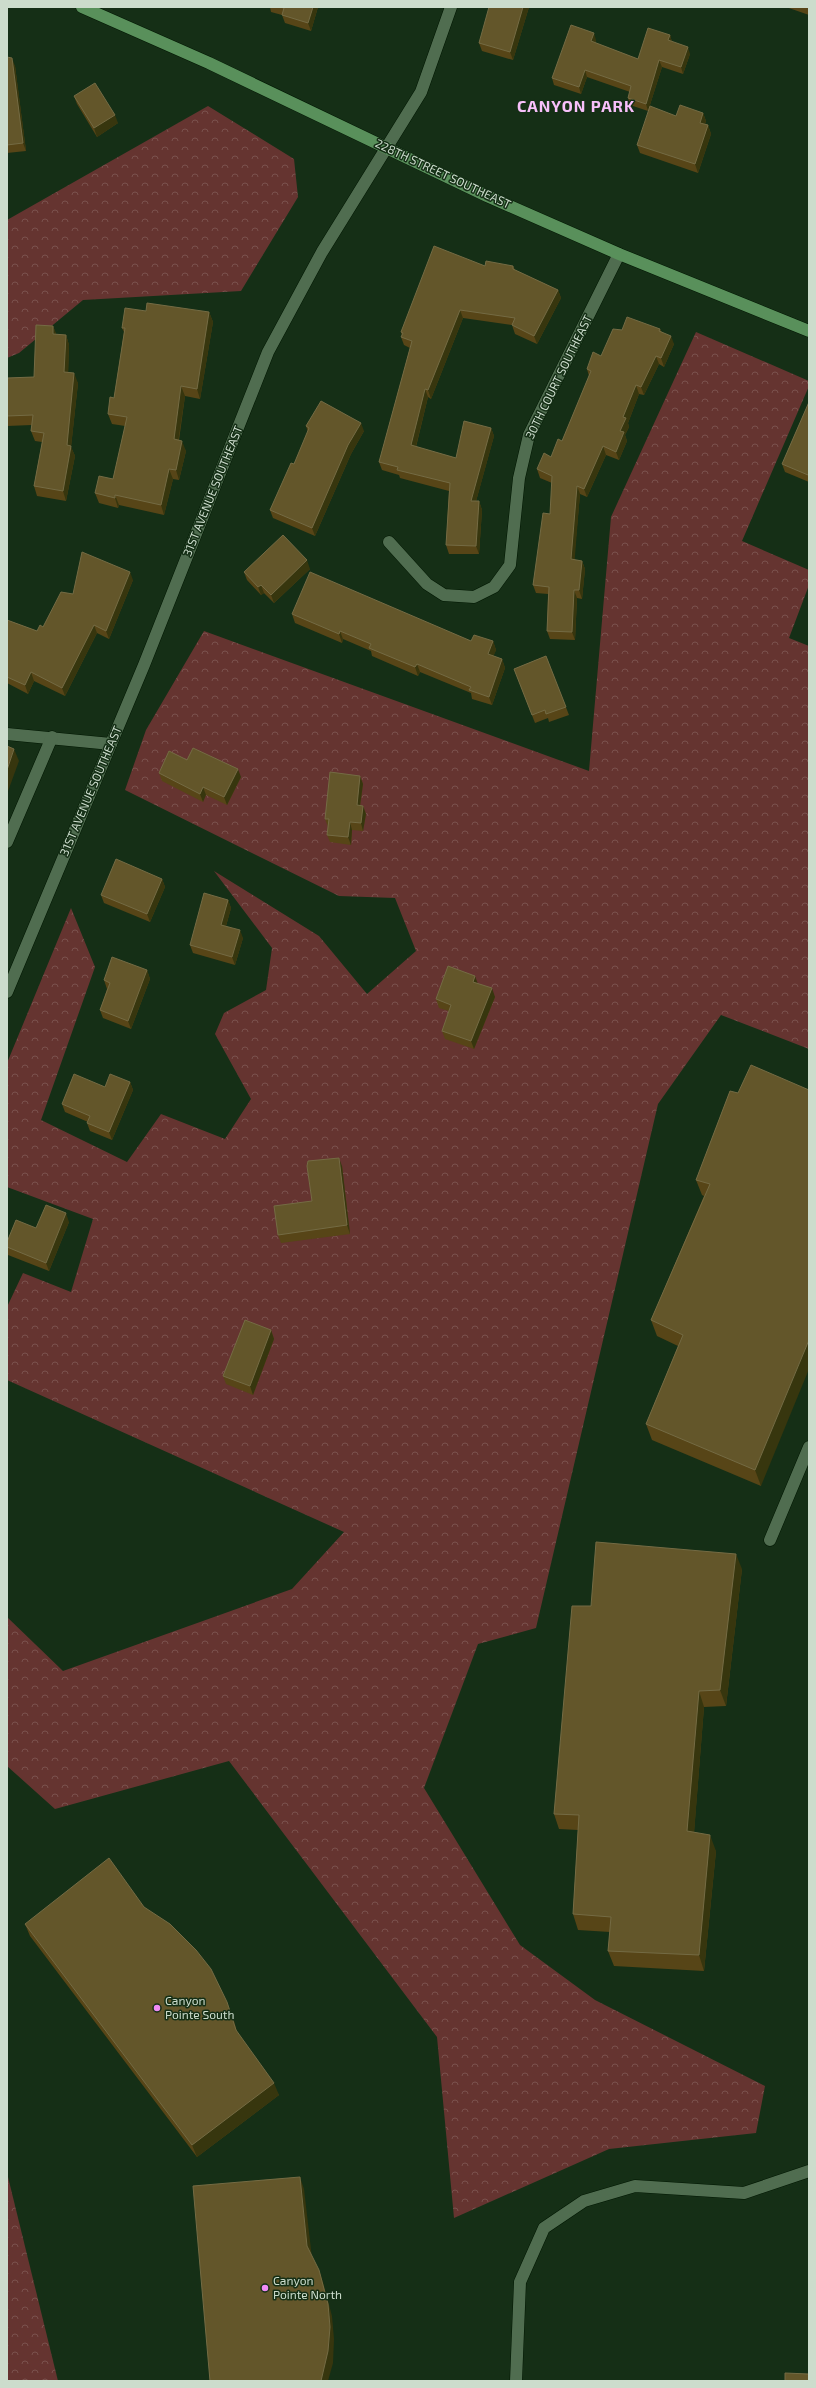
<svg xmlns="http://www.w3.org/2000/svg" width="816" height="2388" font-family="'Exo 2',sans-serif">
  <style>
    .forest { fill: url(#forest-crowns) }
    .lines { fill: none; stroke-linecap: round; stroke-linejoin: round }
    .minor-casing { stroke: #001702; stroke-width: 13 }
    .major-casing { stroke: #001702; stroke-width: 13 }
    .minor { stroke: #506d50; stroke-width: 12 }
    .major { stroke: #59905b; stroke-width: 12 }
    .wall { fill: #574517 }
    .shaded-wall { fill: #37360e }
    .building { fill: #63562a; stroke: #746b44 }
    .poi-dot { fill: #f08bf6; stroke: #152f16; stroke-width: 1.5 }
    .labels { text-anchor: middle; stroke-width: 3; stroke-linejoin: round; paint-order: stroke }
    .street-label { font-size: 12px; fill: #ccdccc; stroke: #152f16 }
    .poi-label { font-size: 12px; fill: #ccdccc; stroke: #152f16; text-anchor: start }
    .district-label { font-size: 16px; font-weight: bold; letter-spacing: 1px; fill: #f8c0fb; stroke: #152f16 }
  </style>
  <defs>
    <pattern id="forest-crowns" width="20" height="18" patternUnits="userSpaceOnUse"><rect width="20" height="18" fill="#653430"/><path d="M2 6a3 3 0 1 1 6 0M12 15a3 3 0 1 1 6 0" fill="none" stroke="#7a514d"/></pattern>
  </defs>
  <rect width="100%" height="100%" fill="#152f16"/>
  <g class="forest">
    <path d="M208,106L294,159L298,197L241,291L83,300L19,353L7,358V220Z"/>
    <path d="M696,332L809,381V386L742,541L809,570V585L789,638L809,646V1049L721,1015L658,1104L536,1628L478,1644L424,1788L520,1945L595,2000L765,2086L756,2133L609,2149L454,2218L437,2037L229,1761L55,1809L7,1766V1617L63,1671L292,1589L344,1532L7,1380V1307L23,1273L71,1292L93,1219L7,1187V1063L71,908L95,967L41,1120L127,1162L161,1114L225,1139L251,1099L215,1034L224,1013L266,990L272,948L214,871L319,936L367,994L416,951L395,898L339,896L125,790L146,730L204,631L589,771L611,517Z"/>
    <path d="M7,2173L58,2381H7Z"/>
  </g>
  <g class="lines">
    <defs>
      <g id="minor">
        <path d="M389,542L427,584L444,595L474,597L494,587L510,565L519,478L529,435L619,254"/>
        <path d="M7,734L111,744"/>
        <path d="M7,842L52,737"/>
        <path d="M7,992L144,665L268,352L322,252L421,92L451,7"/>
        <path d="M770,1540L809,1447"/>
        <path d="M516,2381L520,2282L544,2228L584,2201L635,2186L744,2193L809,2171"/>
      </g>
      <path id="major" d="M82,7L209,63L487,196L619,254L809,331"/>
    </defs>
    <use href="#minor" class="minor-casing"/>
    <use href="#major" class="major-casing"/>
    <use href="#minor" class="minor"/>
    <use href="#major" class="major"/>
  </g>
  <g class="wall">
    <path d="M270,7H318L311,31L285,23L282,15L271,12Z"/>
    <path d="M529,7L513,60L482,51L479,43Z"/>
    <path d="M786,7H809V15Z"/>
    <path d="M670,35L672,42L690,54L683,74L662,67L648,111L630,105L628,98L630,92L587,77L581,94L554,85L552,78L596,40L595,43L638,59Z"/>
    <path d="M7,57L15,66L26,151L7,153Z"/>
    <path d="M74,96L118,123L97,137L77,104Z"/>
    <path d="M703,113L706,121L705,124L708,125L711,134L698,173L640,153L637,145L676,116Z"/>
    <path d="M485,266H513L515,270L558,290L561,298L537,344L515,334L512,325L463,318L431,399L428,397L416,447L456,458L491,428L494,436L476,501H479L482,510L479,554H449L446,545L449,491L400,478L399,475L382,470L379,462L410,348L404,345L401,337L402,336L401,332Z"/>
    <path d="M146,311L209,312L213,322L200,399L185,396L179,440L186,451L179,480L173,479L164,515L119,505L118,508L99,503L95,493L113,479L125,426L112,424L108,414L114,398L124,332L122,328Z"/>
    <path d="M53,326L56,334L66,335L69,345L68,372L78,383L71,447L75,456L66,501L37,496L34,486L42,442L35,441L31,431L32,425L7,426V378L34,377Z"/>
    <path d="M660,329L661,331L674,344L664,367L659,364L644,395L639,394L628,423L629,427L625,435L627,441L619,460L606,455L587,497L580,494L574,560L582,561L585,569L582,599L577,598L575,640L550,639L547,631L548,594L536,593L533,585L550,514L552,483L540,478L537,469L551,457L562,441L589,376L587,369L601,356L622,330Z"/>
    <path d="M809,402V482L785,472L782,464Z"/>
    <path d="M306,426L364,431L351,454L315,536L273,518L270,510L294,464L308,432Z"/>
    <path d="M310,569L274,603L264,593L261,595L247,580L244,572Z"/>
    <path d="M133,580L109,639L97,633L65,696L34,681L28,694L7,683V620L37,631L43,627L73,594Z"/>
    <path d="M292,614L471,641H493L496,650L493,656L502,659L505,668L492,705L472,699L471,693L420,672L418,676L372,656L371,651L343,639L342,643L295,623Z"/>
    <path d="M546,656L569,715L549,722L548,718L535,723L514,669Z"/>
    <path d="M187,760L241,777L227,805L206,795L203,802L162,781L159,773Z"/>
    <path d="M360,776L363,784L360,806H363L366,814L363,831L352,830L351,845L330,842L327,835L328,827L325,819Z"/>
    <path d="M162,879L165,887L150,922L104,903L101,895Z"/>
    <path d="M228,900L231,908L226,926L243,938L235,965L193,953L190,945Z"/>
    <path d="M147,970L150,979L131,1029L103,1018L100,1010L107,989L104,980Z"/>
    <path d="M477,983L495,997L474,1049L445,1039L442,1031L449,1011L439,1008L436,999Z"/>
    <path d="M130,1082L133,1090L112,1140L90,1131L87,1123L88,1122L65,1112L62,1104L105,1087Z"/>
    <path d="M730,1091L761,1486L652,1440L646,1424L678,1346L657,1336L651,1320L704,1196L702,1195L696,1180Z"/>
    <path d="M342,1166L350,1234L281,1243L278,1235L312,1201Z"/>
    <path d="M69,1222L49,1271L8,1255L7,1251V1242L36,1228Z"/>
    <path d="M271,1330L274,1339L253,1395L226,1384L223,1376Z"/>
    <path d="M742,1569L726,1706L704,1707L694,1832L716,1851L704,1971L614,1966L608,1951L610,1932L578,1930L573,1914L578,1830L559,1829L554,1814L591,1606Z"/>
    <path d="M144,1907L232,2014L237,2032L279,2095L197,2157L30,1936L25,1924Z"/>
  </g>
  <g class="shaded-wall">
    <path d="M313,7H318L311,31L308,23Z"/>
    <path d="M523,7H529L513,60L510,52Z"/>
    <path d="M594,33L596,40L593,48L591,41Z"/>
    <path d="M670,35L672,42L668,40Z"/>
    <path d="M688,47L690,54L683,74L681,67Z"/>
    <path d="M12,58L15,66L26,151L23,143Z"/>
    <path d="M659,60L662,67L648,111L646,104Z"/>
    <path d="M585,70L587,77L581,94L579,87Z"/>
    <path d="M703,113L706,121L703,131L700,123Z"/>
    <path d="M115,115L118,123L97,137L94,128Z"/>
    <path d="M708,125L711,134L698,173L695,164Z"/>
    <path d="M558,290L561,298L537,344L534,336Z"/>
    <path d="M460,310L463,318L431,399L428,390Z"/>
    <path d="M209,312L213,322L200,399L197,389Z"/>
    <path d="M53,326L57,336L53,334Z"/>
    <path d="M66,335L69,345L68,382L64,372Z"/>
    <path d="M671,336L674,344L664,367L661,358Z"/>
    <path d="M656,356L659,364L644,395L641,387Z"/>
    <path d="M74,373L78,383L71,447L75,456L66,501L63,491L67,445Z"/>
    <path d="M636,385L639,394L628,423L629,427L625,435L627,441L619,460L616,452L623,417Z"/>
    <path d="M181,386L185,396L177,449L174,439Z"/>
    <path d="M425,389L428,397L414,454L411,445Z"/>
    <path d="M361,423L364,431L351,454L315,536L312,528L348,445Z"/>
    <path d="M491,428L494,436L474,509L471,501Z"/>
    <path d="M182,441L186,451L179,480L176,470Z"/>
    <path d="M603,446L606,455L587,497L584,489Z"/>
    <path d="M169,469L173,479L164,515L161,505Z"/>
    <path d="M577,486L580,494L574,568L571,559Z"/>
    <path d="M115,495L119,505L118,508L115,498Z"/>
    <path d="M479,501L482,510L479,554L476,546Z"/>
    <path d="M307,560L310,569L274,603L271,595Z"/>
    <path d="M582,561L585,569L582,599L579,590Z"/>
    <path d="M130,572L133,580L109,639L106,631Z"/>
    <path d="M261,585L264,593L261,595L258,587Z"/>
    <path d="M574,590L577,598L575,640L572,632Z"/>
    <path d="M94,625L97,633L65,696L62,688Z"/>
    <path d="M340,631L343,639L342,643L339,634Z"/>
    <path d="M493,641L496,650L491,663L488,654Z"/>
    <path d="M502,659L505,668L492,705L489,697Z"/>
    <path d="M417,664L420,672L418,676L415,667Z"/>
    <path d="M31,672L34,681L28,694L25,685Z"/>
    <path d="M14,749L19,761L7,794V770Z"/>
    <path d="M238,769L241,777L227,805L224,797Z"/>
    <path d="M360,776L363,784L359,813L357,805Z"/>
    <path d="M203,787L206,795L203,802L200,794Z"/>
    <path d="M363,806L366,814L363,831L361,823Z"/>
    <path d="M350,822L352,830L351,845L348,837Z"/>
    <path d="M162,879L165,887L150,922L147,914Z"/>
    <path d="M228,900L231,908L224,933L221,925Z"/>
    <path d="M240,930L243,938L235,965L232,957Z"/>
    <path d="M147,970L150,979L131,1029L128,1021Z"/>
    <path d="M475,976L478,984L473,982Z"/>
    <path d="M492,988L495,997L474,1049L471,1041Z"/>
    <path d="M130,1082L133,1090L112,1140L109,1132Z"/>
    <path d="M339,1158L342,1166L350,1234L347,1225Z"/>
    <path d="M66,1213L69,1222L49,1271L46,1263Z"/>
    <path d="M271,1330L274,1339L253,1395L250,1386Z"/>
    <path d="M809,1340V1369L761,1486L755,1470Z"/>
    <path d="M736,1554L742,1569L726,1706L720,1690Z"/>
    <path d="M699,1691L704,1707L693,1847L687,1831Z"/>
    <path d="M710,1835L716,1851L704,1971L699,1955Z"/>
    <path d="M227,2002L232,2014L240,2042L236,2030Z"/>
    <path d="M274,2083L279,2095L197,2157L192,2145Z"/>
    <path d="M300,2177L304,2189L312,2258L307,2246Z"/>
    <path d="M319,2270L323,2282L332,2316L334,2339L333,2363L328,2381H321Z"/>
  </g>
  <g class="building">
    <path d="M280,7H313L308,23L282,15L284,8Z"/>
    <path d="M489,7H523L510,52L479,43Z"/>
    <path d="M571,25L594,33L591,41L638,59L648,28L670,35L668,40L688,47L681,67L659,60L646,104L628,98L631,86L585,70L579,87L552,78Z"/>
    <path d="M7,57L12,58L23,143L7,145Z"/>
    <path d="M95,83L115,115L94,128L74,96Z"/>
    <path d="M680,105L703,113L700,123L708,125L695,164L637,145L650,106L676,116Z"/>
    <path d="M434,246L485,266L486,261L513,266V269L558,290L534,336L512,325L515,318L460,310L428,390L425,389L411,445L456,458L464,421L491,428L471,501H479L476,546L446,545L450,483L397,470L398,467L379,462L412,341L401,337L403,333L401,332Z"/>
    <path d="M147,303L209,312L197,389L181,386L174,439L182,441L176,470L169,469L161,505L115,495V498L95,493L99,476L113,479L127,417L108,414L110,397L114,398L125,328H122L125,308L146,311Z"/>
    <path d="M627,317L660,329L659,331L671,336L661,358L656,356L641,387L636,385L623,417L626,418L620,431L624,432L616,452L603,446L584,489L577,486L571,559L582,561L579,590H574L572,632L547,631L549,587L533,585L543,513L550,514L552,476L537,469L544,453L551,457L558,439L562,441L591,371L587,369L593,352L601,356L613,329L622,330Z"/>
    <path d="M36,325L53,326V334L66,335L64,372L74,373L67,445L71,446L63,491L34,486L44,433L31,431L33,415L7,416V378L34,377Z"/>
    <path d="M321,401L361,423L348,445L312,528L270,510L291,463L294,464L309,428L306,426Z"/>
    <path d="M809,402V472L808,475L782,464Z"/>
    <path d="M283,535L307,560L271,595L261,585L258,587L244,572Z"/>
    <path d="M82,552L130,572L106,631L94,625L62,688L31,672L25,685L7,677V620L37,631L40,625L43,627L61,592L73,594Z"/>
    <path d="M310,572L471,641L474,635L493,641L488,654L502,659L489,697L469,690L471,687L417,664L415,667L369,648L371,644L340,631L339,634L292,614Z"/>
    <path d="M546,656L566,707L546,714L545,710L532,715L514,669Z"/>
    <path d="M7,746L14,749L7,770Z"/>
    <path d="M193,748L238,769L224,797L203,787L200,794L159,773L169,751L187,760Z"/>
    <path d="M330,772L360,776L357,805L363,806L361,823L350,822L348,837L327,835L329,819H325Z"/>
    <path d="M116,859L162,879L147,914L101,895Z"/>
    <path d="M204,893L228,900L221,925L240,930L232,957L190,945Z"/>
    <path d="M112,957L147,970L128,1021L100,1010L110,983L104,980Z"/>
    <path d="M448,966L475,976L473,982L492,988L471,1041L442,1031L451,1005L436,999Z"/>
    <path d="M751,1065L809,1090V1340L755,1470L646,1424L683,1335L651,1320L710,1184L696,1180L730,1091L738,1093Z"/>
    <path d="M74,1074L105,1087L110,1074L130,1082L109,1132L87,1123L90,1116L62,1104Z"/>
    <path d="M339,1158L347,1225L278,1235L274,1206L312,1201L307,1166L308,1161Z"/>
    <path d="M46,1205L66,1213L46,1263L7,1247V1242L16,1220L36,1228Z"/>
    <path d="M245,1320L271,1330L250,1386L223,1376Z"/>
    <path d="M596,1542L736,1554L720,1690L699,1691L687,1831L710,1835L699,1955L608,1951L611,1917L573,1914L579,1815L554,1814L572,1606H591Z"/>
    <path d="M109,1858L144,1907L170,1924L196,1950L211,1969L227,2002L236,2030L274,2083L192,2145L25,1924Z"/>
    <path d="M300,2177L307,2246L319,2270L328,2304L330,2327L328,2351L321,2381H210L193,2186Z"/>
    <path d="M785,2373L809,2374V2381H785Z"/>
  </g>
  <g class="poi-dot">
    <circle cx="157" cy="2008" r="4"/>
    <circle cx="265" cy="2288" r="4"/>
  </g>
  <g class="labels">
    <g class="street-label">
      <text transform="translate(443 174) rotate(25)" y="4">228TH STREET SOUTHEAST</text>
      <text transform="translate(559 377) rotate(-64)" y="4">30TH COURT SOUTHEAST</text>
      <text transform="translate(213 491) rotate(-68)" y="4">31ST AVENUE SOUTHEAST</text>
      <text transform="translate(91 791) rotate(-67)" y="4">31ST AVENUE SOUTHEAST</text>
    </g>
    <g class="poi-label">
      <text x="165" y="2005">Canyon<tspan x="165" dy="14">Pointe South</tspan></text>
      <text x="273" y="2285">Canyon<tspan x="273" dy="14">Pointe North</tspan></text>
    </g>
    <g class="district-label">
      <text x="576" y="112">CANYON PARK</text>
    </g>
  </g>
  <rect width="816" height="2388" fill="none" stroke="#ccdccc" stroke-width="16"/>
</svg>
